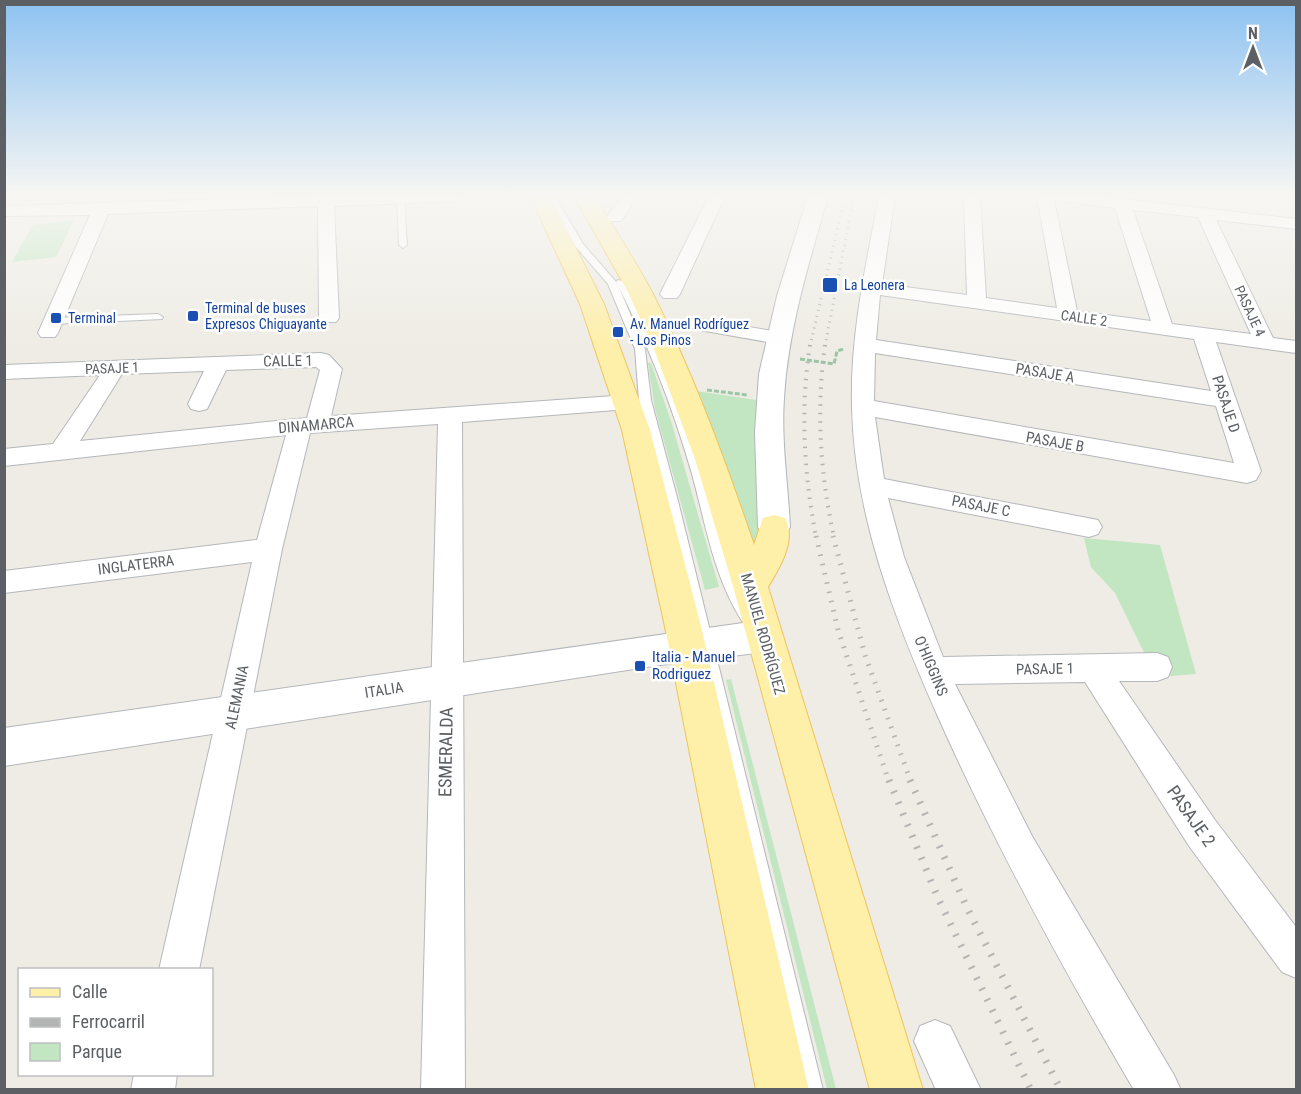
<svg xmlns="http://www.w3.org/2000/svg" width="1301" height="1094" font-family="'Roboto Condensed',sans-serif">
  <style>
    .green { fill: #c1e6c1 }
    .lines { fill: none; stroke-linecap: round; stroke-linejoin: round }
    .lane-casing { stroke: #b4b7bb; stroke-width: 2 }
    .street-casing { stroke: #b4b7bb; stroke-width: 2 }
    .secondary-casing { stroke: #b3b7bb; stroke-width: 2 }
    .primary-casing { stroke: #efc35c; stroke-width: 2 }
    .path { stroke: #9ac6a5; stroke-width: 3; stroke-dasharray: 5 2; stroke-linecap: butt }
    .lane { fill: #fff; fill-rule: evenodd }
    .street { fill: #fff; fill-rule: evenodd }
    .secondary { fill: #fff; fill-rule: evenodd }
    .primary { fill: #feefa9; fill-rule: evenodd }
    .rail-far3 { stroke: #b3b4b4; stroke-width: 3; stroke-dasharray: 1 5; stroke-linecap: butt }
    .rail-far2 { stroke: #b3b4b4; stroke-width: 4; stroke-dasharray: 1.5 7; stroke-linecap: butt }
    .rail-far1 { stroke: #b3b4b4; stroke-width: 5; stroke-dasharray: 1.5 8; stroke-linecap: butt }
    .rail { stroke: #b3b4b4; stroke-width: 7; stroke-dasharray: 2 10; stroke-linecap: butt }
    .transit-dot { fill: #1a4fb4; stroke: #fff; stroke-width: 2 }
    .labels { text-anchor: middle; stroke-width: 5; stroke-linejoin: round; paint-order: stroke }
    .far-transit-label { font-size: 14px; fill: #164399; stroke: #fff; text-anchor: start }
    .far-street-label { font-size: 14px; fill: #5c6064; stroke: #fff }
    .street-label { font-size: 15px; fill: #5c6064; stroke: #fff }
    .transit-label { font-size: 15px; fill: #164399; stroke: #fff; text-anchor: start }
    .near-street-label { font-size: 18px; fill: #5c6064; stroke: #fff }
  </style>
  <rect width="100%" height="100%" fill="#eeece4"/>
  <g class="green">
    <path d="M74,220L56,257L12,262L33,225Z"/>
    <path d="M648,363H651L671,421L719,587L705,590L655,409Z"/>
    <path d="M696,391L756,400L766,532L756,565Z"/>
    <path d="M1084,538L1160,545L1196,674L1156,677L1115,593L1091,567Z"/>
    <path d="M731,679L836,1089H827L726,680Z"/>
  </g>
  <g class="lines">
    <defs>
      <g id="lane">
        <path d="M397,196L404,198L407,245L403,248L399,245Z"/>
        <path d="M547,196H555L583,244L617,283L645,349L651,400L678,501L823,1090H801L666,501L639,400L635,349L608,284L576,247Z"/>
        <path d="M618,280L626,282C658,342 683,406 703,472C713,503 718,537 730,568C736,586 746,600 754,617L752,621L747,623L742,621C713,575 706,525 692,474C673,408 648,343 616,282Z"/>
        <path d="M158,314L163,317L162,319L53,324L48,321L53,318Z"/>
      </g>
      <g id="street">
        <path d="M322,196H468L460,201L334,206L339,318L336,322H322L319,318L318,206L108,214L58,333L55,337H41L38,333L90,215L4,216V206Z"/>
        <path d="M622,196H638L621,221H609L607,217Z"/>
        <path d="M709,196H725L680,294L677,298H663L660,294Z"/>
        <path d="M879,196H895L882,284L967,295L964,196H980L986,298L1057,308L1037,196H1099L1296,219V229L1216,220L1273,338L1296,341V353L1216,342L1261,471L1256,480L1247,483L875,417L884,479L1098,520L1102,527L1098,534L1089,537L888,498L904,557L943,657L1157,653L1168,657L1172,667L1168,677L1157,681H1119L1215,820L1296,927V978L1282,972L1189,846L1085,682L955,684L1032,836L1174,1075L1181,1090H1134C1063,969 996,847 939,719C895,620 854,515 852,406C850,335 866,265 879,196ZM1054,200L1115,208L1151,321L1077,311ZM1133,210L1198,217L1251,334L1172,324ZM880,295L1194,339L1211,391L876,340ZM875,353L1216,406L1234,463L874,401Z"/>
        <path d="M695,318L779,332L786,334L789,338L786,342L779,344L688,328L685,324L688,320Z"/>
        <path d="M321,353L329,355L342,369L331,416L628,395L636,397L639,402L636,407L628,409L462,422L465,1090H421L438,424L310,433L282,549L199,970H159L252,562L4,593V571L257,540L286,435L4,466V449L53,444L100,375L4,379V365ZM316,367L320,370L307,418L80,441L122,374L204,371L188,404L191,409L199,411L207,409L226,370Z"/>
        <path d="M935,1020L950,1026L981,1090H936L914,1041L920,1026Z"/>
        <path d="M134,1074H177L175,1090H131Z"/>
      </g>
      <g id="secondary">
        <path d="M808,196H828C809,263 788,329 784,398C781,441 788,484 790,527L785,536L774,539L763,536L758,527L755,432L759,374L777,296Z"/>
        <path d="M764,620L777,625L782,636L777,647L764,652L660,665L4,766V728Z"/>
      </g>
      <g id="primary">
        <path d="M530,196H550L604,304L650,430L700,622L809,1090H756L664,622L622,430L580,304Z"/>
        <path d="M574,196H594C614,228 635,260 653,294C694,375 725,460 754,545L763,518L774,515L785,518C797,540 779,569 768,587L923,1090H870L733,586L695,459L654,349L628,292Z"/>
      </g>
    </defs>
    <use href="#lane" class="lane-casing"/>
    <use href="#street" class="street-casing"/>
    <use href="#secondary" class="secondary-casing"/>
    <use href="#primary" class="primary-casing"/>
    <g class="path">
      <path d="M800,359L834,364L837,351L844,349"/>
      <path d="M707,390L747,395"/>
    </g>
    <use href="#lane" class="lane"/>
    <use href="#street" class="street"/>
    <use href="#secondary" class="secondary"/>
    <use href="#primary" class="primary"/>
    <g class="rail-far3">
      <path d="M810,346L845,196"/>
      <path d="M825,346L854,196"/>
    </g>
    <g class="rail-far2">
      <path d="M810,345C800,409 804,474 816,537"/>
      <path d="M825,345C816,410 820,473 834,537"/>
    </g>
    <g class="rail-far1">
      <path d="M816,536L838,630L889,782"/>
      <path d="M833,536L865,655L911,782"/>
    </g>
    <g class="rail">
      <path d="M889,780L938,898L1031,1090"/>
      <path d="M910,780L967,908L1061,1090"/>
    </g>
  </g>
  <linearGradient id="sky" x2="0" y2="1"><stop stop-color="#8dc2f1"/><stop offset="0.56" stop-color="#f7f6f3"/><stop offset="1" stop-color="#f7f6f3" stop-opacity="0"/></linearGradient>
  <rect width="1301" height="349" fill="url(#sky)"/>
  <g class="transit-dot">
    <rect x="822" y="277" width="16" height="16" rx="3"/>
    <rect x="187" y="310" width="12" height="12" rx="3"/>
    <rect x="50" y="312" width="12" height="12" rx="3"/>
    <rect x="612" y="326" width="12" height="12" rx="3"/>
    <rect x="634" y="660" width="12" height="12" rx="3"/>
  </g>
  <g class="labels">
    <g class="far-transit-label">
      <text x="844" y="290">La Leonera</text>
      <text x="205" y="313">Terminal de buses<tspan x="205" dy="16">Expresos Chiguayante</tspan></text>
      <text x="68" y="323">Terminal</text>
      <text x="630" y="329">Av. Manuel Rodríguez<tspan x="630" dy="16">- Los Pinos</tspan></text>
    </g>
    <g class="far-street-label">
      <text transform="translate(1250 311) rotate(65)" y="5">PASAJE 4</text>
      <text transform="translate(1084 318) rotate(8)" y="5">CALLE 2</text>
      <text transform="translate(112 368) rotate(-2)" y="5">PASAJE 1</text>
    </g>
    <g class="street-label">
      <text transform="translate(288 361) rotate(-1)" y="5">CALLE 1</text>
      <text transform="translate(1045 373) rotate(9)" y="5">PASAJE A</text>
      <text transform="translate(1226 404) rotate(72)" y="5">PASAJE D</text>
      <text transform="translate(316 425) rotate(-5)" y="5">DINAMARCA</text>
      <text transform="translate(1055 442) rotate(10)" y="5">PASAJE B</text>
      <text transform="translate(981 506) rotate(11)" y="5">PASAJE C</text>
      <text transform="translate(136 565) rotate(-7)" y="5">INGLATERRA</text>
      <text transform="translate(763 634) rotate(74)" y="5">MANUEL RODRÍGUEZ</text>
      <text transform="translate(931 666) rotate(67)" y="5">O'HIGGINS</text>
      <text transform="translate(1045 669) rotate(-1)" y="5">PASAJE 1</text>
      <text transform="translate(384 690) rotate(-9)" y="5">ITALIA</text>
      <text transform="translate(237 697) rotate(-78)" y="5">ALEMANIA</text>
    </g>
    <g class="transit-label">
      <text x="652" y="662">Italia - Manuel<tspan x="652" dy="17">Rodriguez</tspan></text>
    </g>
    <g class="near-street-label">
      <text transform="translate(446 752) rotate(-89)" y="6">ESMERALDA</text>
      <text transform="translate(1191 816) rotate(55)" y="6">PASAJE 2</text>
    </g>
  </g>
  <rect width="1301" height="1094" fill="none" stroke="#5c6064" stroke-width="12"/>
  <rect x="18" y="968" width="195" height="108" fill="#ffffff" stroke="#bebfc1" stroke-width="1.5"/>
  <rect x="30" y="988" width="30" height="9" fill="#feefa9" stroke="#bebfc1" stroke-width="1.5"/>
  <text x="72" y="998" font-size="18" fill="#5c6064">Calle</text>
  <rect x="30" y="1018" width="30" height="9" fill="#b3b4b4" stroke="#bebfc1" stroke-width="1.5"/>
  <text x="72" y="1028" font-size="18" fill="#5c6064">Ferrocarril</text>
  <rect x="30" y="1043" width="30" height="18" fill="#c1e6c1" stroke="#bebfc1" stroke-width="1.5"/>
  <text x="72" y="1058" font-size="18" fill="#5c6064">Parque</text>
  <g transform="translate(1253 48)" stroke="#ffffff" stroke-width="4.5" paint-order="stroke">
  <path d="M0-4.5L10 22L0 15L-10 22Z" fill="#5c6064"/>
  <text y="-9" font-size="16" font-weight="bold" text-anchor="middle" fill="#5c6064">N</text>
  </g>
</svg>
